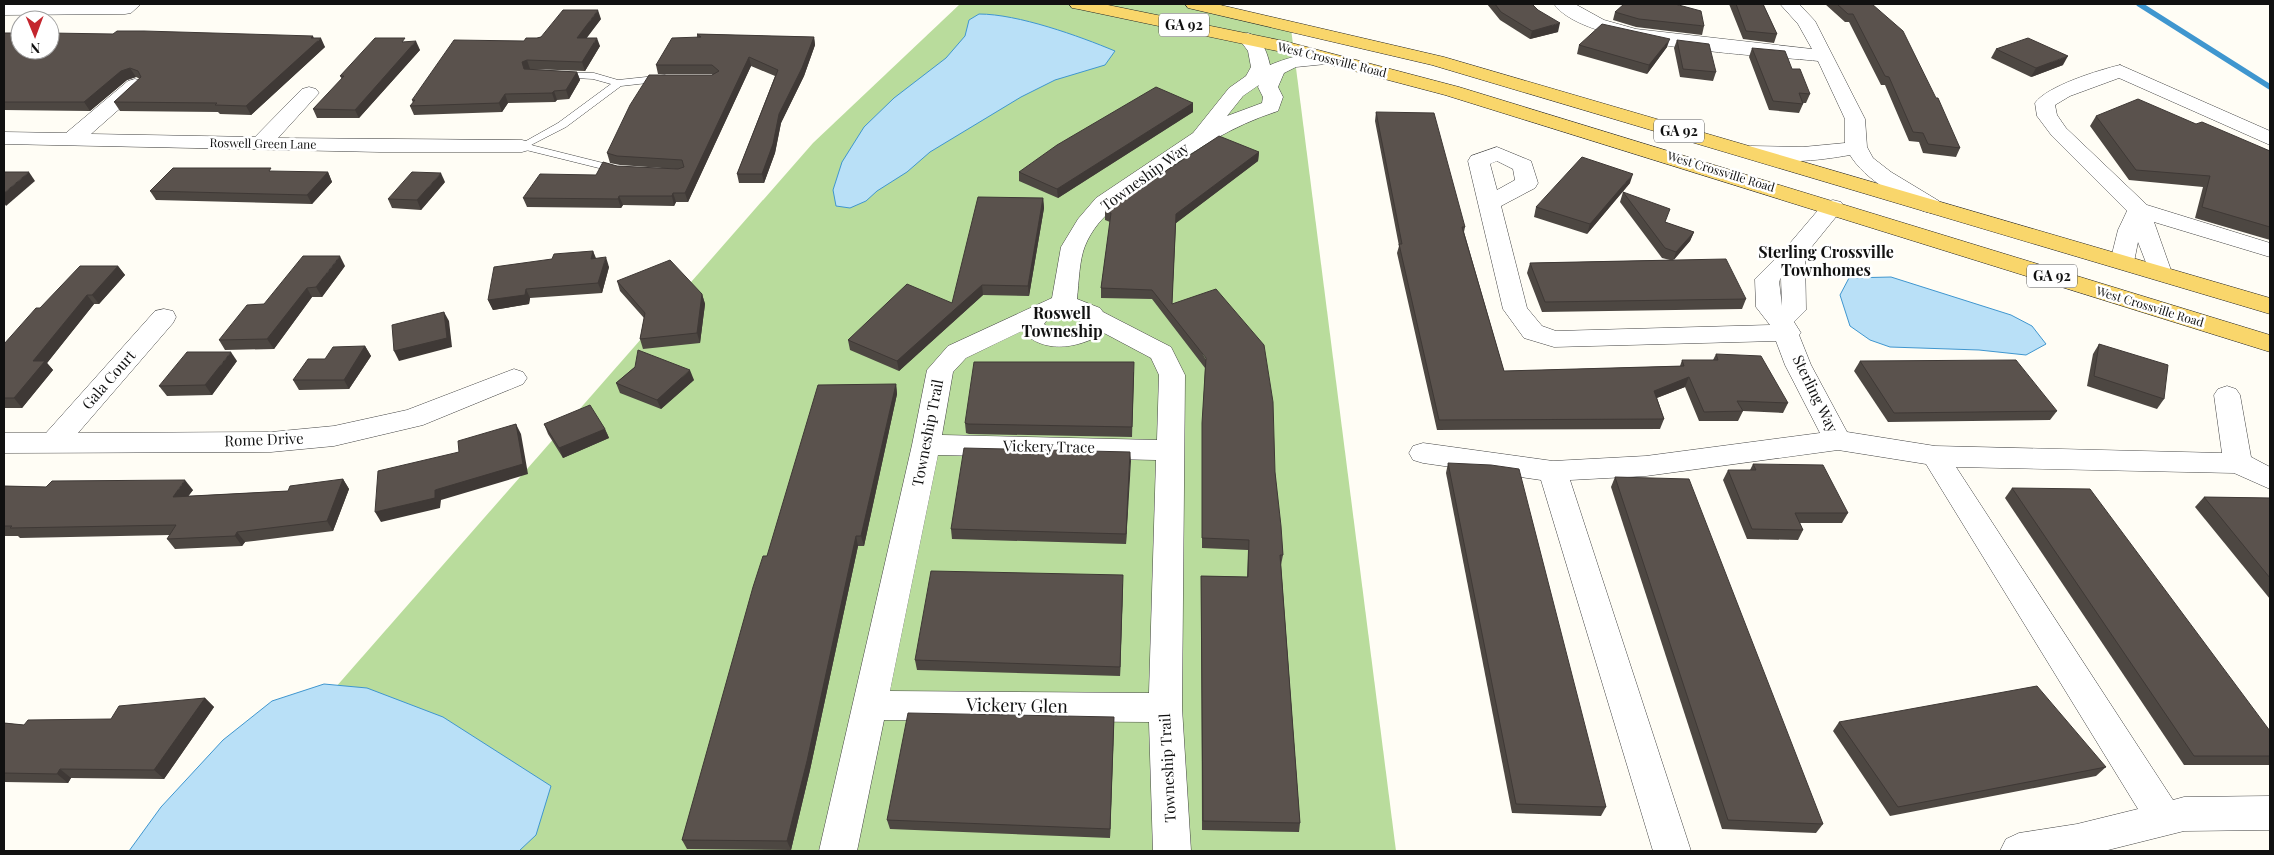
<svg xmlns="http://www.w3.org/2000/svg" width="2274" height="855" font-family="'Playfair Display',serif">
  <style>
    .forest { fill: #b9dc9c }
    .water { fill: #b9e0f7; stroke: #3f96cf }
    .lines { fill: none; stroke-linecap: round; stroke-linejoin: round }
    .stream { stroke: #3f96cf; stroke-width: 5.5 }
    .service-casing { stroke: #444; stroke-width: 1 }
    .minor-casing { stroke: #444; stroke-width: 1 }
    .primary-casing { stroke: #222; stroke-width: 1 }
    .service { fill: #fff; fill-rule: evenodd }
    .minor { fill: #fff; fill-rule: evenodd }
    .primary { fill: #f9d66b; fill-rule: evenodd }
    .wall { fill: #4d4742 }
    .shaded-wall { fill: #3f3936 }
    .building { fill: #5a524d; stroke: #3f3936 }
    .labels { text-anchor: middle; stroke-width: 5; stroke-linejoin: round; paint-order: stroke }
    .far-street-label { font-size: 12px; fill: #111; stroke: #fff }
    .shield { fill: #fff; stroke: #585858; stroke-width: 1 }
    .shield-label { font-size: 14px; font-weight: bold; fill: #111 }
    .street-label { font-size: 15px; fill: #111; stroke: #fff }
    .neighbourhood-label { font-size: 16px; font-weight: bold; fill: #111; stroke: #fff }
    .near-street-label { font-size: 18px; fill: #111; stroke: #fff }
  </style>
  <rect width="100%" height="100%" fill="#fffdf5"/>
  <path class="forest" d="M960,4H1213L1290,21L1396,851H192L813,143Z"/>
  <g class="water">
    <path d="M979,14C1018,14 1079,36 1115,51L1105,65L1055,80L1021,97L930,152L907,172L877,191L866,201L850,208L836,206L833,190L842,162L864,127L894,98L946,58L965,36L969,20Z"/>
    <path d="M1891,277L2011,315L2032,326L2046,344L2026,355L1979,350L1890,347L1870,340L1850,326L1840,295L1849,278Z"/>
    <path d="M324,684L367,688L443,717L551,786L536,835L519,851H129L161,807L223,740L272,701Z"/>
  </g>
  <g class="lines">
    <path class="stream" d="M2139,4L2270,87"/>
    <defs>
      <path id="service" d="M560,72L594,73L618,80L665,75L670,78L665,81L621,86L566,127L531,145L623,168V172L619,173L518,148L517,146L558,123L611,84L593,79L557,77L555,75Z"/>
      <g id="minor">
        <path d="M141,4L131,13L125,14L4,15V5Z"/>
        <path d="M1554,4H1575L1604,20L1636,29L1812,49L1798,24L1780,4H1799L1815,21L1865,119L1867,147L1873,158L1891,172L1939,201L1942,206L1939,211L1931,213L1923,211C1897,195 1866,181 1850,155C1817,161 1777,165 1744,156L1740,152L1744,148L1751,146L1803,147L1845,143V119L1818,61C1763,55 1585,49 1554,4Z"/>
        <path d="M1248,33C1262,37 1267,52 1270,65C1289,57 1315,50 1336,55L1339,59L1336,63L1296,67L1284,73L1278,87L1283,97L1278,111C1231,126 1195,150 1155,178C1128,197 1098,214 1085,246C1079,261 1079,282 1077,299L1100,308L1103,312L1171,347L1185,375L1182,708L1191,851H1153L1149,722L884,720L857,851H819L912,445L927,370L948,346L1052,298L1061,247L1078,219L1096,198L1193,133L1229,88L1246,76L1251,67L1248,51L1239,39L1241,35ZM1259,85L1258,87L1263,97L1262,103L1227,116L1243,96ZM1064,312L1083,323C1070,331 1056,334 1044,324L1047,320ZM1022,331C1044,355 1079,348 1104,333L1151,358L1159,375L1157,440L942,435L953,372L966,358ZM938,455L1156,460L1149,693L890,691Z"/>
        <path d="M2120,65L2270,131V145L2119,78L2070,96L2055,105L2057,115L2066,128L2147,205L2270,243V257L2154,222L2172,273L2168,278L2160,280L2152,278L2138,242L2134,262L2130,267L2122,269L2114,267L2110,262L2118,230L2127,211L2052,136L2037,116L2035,103C2047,86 2099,70 2120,65Z"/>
        <path d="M135,79L142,81L145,85L142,89L91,134L255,137L302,89L309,87L316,89L319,93L278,138L522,140L529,142L533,146L529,150L522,152H380L4,144V132L66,133L128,81Z"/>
        <path d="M1497,147L1531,161L1538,183L1535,188L1501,206L1527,308L1542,326L1556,331L1770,325L1756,307L1755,279L1785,249L1825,202L1833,200L1841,202L1844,207L1805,255L1806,310L1794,322L1801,333L1799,335L1811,365L1847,432L1935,446L2222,453L2214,395L2218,389L2227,386L2236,389L2240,395L2251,457L2270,467V489L2234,473L1956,467L2173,800L2184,797L2270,796V830L2184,831L2104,851H2000L2006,839L2019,833L2077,824L2138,809L1926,464L1838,450L1646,476L1570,480L1691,851H1653L1541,480L1423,463L1413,460L1409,453L1413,446L1423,443L1553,461L1646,456L1820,433L1785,365L1776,341L1554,347L1524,338L1503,309L1468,161L1471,156ZM1497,161L1513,169L1515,180L1497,190L1490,164ZM1781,278L1782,306L1779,281Z"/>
        <path d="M164,309L173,311L176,317L173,323L78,433L271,432L334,426L407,410L514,369L523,372L527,378L523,384L423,425L334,446L271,452L4,453V433H46L155,311Z"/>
      </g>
      <g id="primary">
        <path d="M1069,4H1103L1284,41L1459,87L2270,335V352L1445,95L1282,52L1078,9L1072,8Z"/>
        <path d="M1185,4H1216L1444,57L2270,298V314L1432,65L1188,8Z"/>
      </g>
    </defs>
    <use href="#service" class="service-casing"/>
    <use href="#minor" class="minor-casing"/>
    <use href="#primary" class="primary-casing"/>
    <use href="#service" class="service"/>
    <use href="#minor" class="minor"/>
    <use href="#primary" class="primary"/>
  </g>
  <g class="wall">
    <path d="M1487,4H1532L1558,32L1530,39L1500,20Z"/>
    <path d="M1729,4H1763L1777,34L1774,43L1743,39Z"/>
    <path d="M1825,4H1872L1960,148L1956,157L1923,153L1919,142L1909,141L1885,85H1881L1849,22H1845Z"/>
    <path d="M1615,12L1704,26L1702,35L1636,27L1613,20Z"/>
    <path d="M601,19L586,38L600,46L585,71L530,69L577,72L580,80L569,99L557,100L555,102L508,103L502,112L414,115L410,106L413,103L412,100L524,41L537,38Z"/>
    <path d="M4,33L314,38L325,47L251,115L220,114L218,112L120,111L114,102L140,79L136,77L127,80L90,111L4,110Z"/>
    <path d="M697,34L814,37L815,45L804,76L781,123L775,153L764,183H739L737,174L775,76L751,66L688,202H676L674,206L623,205L621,208L527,207L523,198L596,175L617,166L676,169L620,165L610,163L607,153L713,74H658L656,65L697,37Z"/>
    <path d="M1677,40L1716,72L1713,81L1680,77L1674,48Z"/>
    <path d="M407,42L420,50L359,118H317L313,109L342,79L340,76Z"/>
    <path d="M1579,45L1667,47L1647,74L1577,54Z"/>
    <path d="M1752,48L1792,69L1810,94L1806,103H1803V104L1799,113L1769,110L1749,57Z"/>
    <path d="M1996,49L2063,65L2031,77L1991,58Z"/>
    <path d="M1193,103V112L1058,198L1019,181V172Z"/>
    <path d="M1376,112L1465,227L1464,232L1504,371L1680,366L1682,360H1713L1716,354L1788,403L1783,413L1743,411L1738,421H1699L1685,387L1657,398L1664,419L1660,429L1437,430L1397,253L1399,246L1375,121Z"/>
    <path d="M2096,116L2196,124L2270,151V240L2195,218L2203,187L2129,180L2090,126Z"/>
    <path d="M1259,152L1258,161L1176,223L1172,304L1275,472L1283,555L1281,565L1300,823L1299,832L1202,830L1201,576L1247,577L1248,550L1202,548V433L1205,368L1152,299L1101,298V288L1110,222L1105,220V211Z"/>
    <path d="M328,172L332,182L312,204L156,200L150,191Z"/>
    <path d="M445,182L421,210L392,208L388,199Z"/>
    <path d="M1630,183L1587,234L1534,217L1536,207Z"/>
    <path d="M1623,192L1665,222L1694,232L1690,241L1673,260L1746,299L1742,309L1542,312L1527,273L1530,263L1670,260L1662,258L1620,202Z"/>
    <path d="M1043,198L1044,208L1029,296L983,295L899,371L850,350L848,340L952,303Z"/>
    <path d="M593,251L596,258L609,267L602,293L530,298L529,304L493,310L488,300L552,259Z"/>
    <path d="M118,266L125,275L99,304H94L47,363L53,370L22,408H4V344Z"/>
    <path d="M345,266L322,297H312L274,349L225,350L219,340L264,304Z"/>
    <path d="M617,281L702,294L705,304L700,343L643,349L640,339L644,318L620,291Z"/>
    <path d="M2099,344L2164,399L2157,409L2087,386L2093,354Z"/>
    <path d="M365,346L371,356L349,389L299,390L293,380L325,359Z"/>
    <path d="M237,361L212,395L167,396L159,386Z"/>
    <path d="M1860,361L2057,411L2050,420L1888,422L1854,371Z"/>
    <path d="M635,367L694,380L661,409L620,393L616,383Z"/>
    <path d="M1134,372L1132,437L969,434L966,433L965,423Z"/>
    <path d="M896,384L897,394L864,546H858L810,770L791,850L687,849L682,840L767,556Z"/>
    <path d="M544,424L605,429L609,438L563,458L548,434Z"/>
    <path d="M1130,452L1126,544L952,539L951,529Z"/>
    <path d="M1448,463L1606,807L1601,816L1512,813L1446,473Z"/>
    <path d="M1753,464L1848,513L1842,523H1800L1803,530L1798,540L1747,539L1723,480L1728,470H1750Z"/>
    <path d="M1615,477L1823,824L1816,833L1722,829L1611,487Z"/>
    <path d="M343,479L349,489L333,531L245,542L242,546L175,549L167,539L170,535L20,538L18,536H4V486L193,490L188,496L288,491Z"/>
    <path d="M2012,488L2270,731V765H2184L2005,498Z"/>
    <path d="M2204,497L2270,498V599L2195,507Z"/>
    <path d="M1123,584L1120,676L917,670L915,660Z"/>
    <path d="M205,698L214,707L164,779L71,778L68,783L4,782V723L24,725L111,719Z"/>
    <path d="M1114,717L1110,838L890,829L887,820Z"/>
    <path d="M1839,722L2106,767L2096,776L1890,816L1833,731Z"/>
  </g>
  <g class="shaded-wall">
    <path d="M598,10L601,19L580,47L577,38Z"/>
    <path d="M1560,23L1558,32L1530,39L1532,31Z"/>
    <path d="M313,36L316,43L321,38L325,47L251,115L246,106Z"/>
    <path d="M814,37L815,45L804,76L781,123L775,153L764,183L762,174L779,114Z"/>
    <path d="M597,38L600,46L585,71L582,62Z"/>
    <path d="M1670,39L1667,47L1647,74L1649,65Z"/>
    <path d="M416,41L420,50L359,118L355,110Z"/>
    <path d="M2068,56L2063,65L2031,77L2036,68Z"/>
    <path d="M749,57L751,66L688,202L685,193Z"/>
    <path d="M527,60L530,69H524L522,62Z"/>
    <path d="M130,68L136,77L127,80L90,111L84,102L121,71Z"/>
    <path d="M577,72L580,80L569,99L566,90Z"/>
    <path d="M554,91L557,100L555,102L552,93Z"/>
    <path d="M505,94L508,103L502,112L499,103Z"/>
    <path d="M1193,103V112L1058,198L1057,189Z"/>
    <path d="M1259,152L1258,161L1176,223V214Z"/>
    <path d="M29,172L35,181L6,206L4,203V193Z"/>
    <path d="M328,172L332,182L312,204L307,195Z"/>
    <path d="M441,173L445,182L421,210L417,200Z"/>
    <path d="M1633,174L1630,183L1587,234L1590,224Z"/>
    <path d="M673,193L676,202L674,206L672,196Z"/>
    <path d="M619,196L623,205L621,208L618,199Z"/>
    <path d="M1043,198L1044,208L1029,296L1028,286Z"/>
    <path d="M1694,232L1690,241L1673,261L1676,252Z"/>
    <path d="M593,251L596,260L591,259Z"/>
    <path d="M340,256L345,266L322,297L316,287Z"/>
    <path d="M606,257L609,267L602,293L598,283Z"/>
    <path d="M118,266L125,275L99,304L92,295Z"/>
    <path d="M982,285L983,295L899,371L897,361Z"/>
    <path d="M307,288L312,297L274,349L267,339Z"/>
    <path d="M526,289L530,298L529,304L493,310L488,300Z"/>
    <path d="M702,294L705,304L700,343L697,333Z"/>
    <path d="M87,295L94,304L47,363L53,370L22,408L14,398L33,361Z"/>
    <path d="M444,312L449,321L452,347L399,361L394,351Z"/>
    <path d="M365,346L371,356L349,389L344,380Z"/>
    <path d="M231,352L237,361L212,395L205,385Z"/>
    <path d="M690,370L694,380L661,409L657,400Z"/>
    <path d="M1689,377L1685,387L1651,400L1654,391Z"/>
    <path d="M896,384L897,394L864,546L861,536Z"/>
    <path d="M516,424L521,434L528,474L441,500L440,508L381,522L375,512L435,490Z"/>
    <path d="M605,429L609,438L563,458L559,448Z"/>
    <path d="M1130,452L1131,461L1126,544V534Z"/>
    <path d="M343,479L349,489L333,531L327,521Z"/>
    <path d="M185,480L193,490L181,506L173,497Z"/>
    <path d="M237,532L245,542L242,546L235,536Z"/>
    <path d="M856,536L858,546L810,770L791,850L787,841Z"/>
    <path d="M1123,575V584L1120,676V667Z"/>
    <path d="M205,698L214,707L164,779L154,770Z"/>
    <path d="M1114,717V727L1110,838V829Z"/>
    <path d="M60,769L71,778L68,783L57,774Z"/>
  </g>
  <g class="building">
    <path d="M1495,4H1532L1538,10L1560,23L1532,31L1501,12Z"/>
    <path d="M1624,4H1675L1701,11L1704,26L1639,19L1615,12Z"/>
    <path d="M1736,4H1763L1777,34L1746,31Z"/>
    <path d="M1837,4H1872L1903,31L1936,98H1938L1960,148L1928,144L1923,133L1913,132L1889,77L1885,76L1853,14H1848Z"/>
    <path d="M563,10H598L577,38H597L582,62L527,60L522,62L524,69L577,72L566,90L554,91L552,93L505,94L499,103L410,106L415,100H412L454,40L524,41L526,38H537L541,37Z"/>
    <path d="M1602,24L1670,39L1649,65L1579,45Z"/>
    <path d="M117,31H144L313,36L311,38H321L246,106L215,105L217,103L114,102L141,77L138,71L130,68L121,71L84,102H4V33H20V50H50V33L113,34Z"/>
    <path d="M697,34L814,37L802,68L779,114L773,144L762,174H737L778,70L749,57L685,193H673L672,196H619L618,199L523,198L540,174L596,175L603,162L617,166L678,169L684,167L682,160L617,156L607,153L630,105L649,75H712L719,71L712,65H656L672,38L701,37Z"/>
    <path d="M375,38H405L402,42L416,41L355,110L313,109L344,76H340Z"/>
    <path d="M2028,38L2068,56L2036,68L1996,49Z"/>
    <path d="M1677,40L1709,44L1716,72L1683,69Z"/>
    <path d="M1752,48L1785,51L1792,69H1800L1810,94L1799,93L1803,104L1773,101Z"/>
    <path d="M1156,87L1193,103L1057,189L1019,172L1057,145Z"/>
    <path d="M2138,99L2196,124L2202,122L2270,151V227L2202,207L2210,176L2136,170L2096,116Z"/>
    <path d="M1376,112L1434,113L1465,227H1462L1504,371L1684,366L1682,360H1718L1716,354L1761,356L1788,403L1737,401L1743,411L1704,412L1689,377L1654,391L1664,419L1439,420L1399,244H1402Z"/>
    <path d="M1219,136L1259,152L1176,214L1172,304L1216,289L1264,345L1273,402L1275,472L1281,526L1283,555H1280L1300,823L1203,821L1201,576L1248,577L1249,540L1202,538V423L1206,358L1152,290L1101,288L1111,213L1105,211Z"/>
    <path d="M1582,157L1633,174L1590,224L1536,207Z"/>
    <path d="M173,168H271L269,171L328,172L307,195L150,191Z"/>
    <path d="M4,172H29L4,193Z"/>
    <path d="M412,172L441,173L417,200L388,199Z"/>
    <path d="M1623,192L1670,209L1665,222L1694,232L1676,252L1665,248Z"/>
    <path d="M978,197L1043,198L1028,286L982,285L897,361L848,340L907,284L952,303Z"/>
    <path d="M593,251L591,259L606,257L598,283L526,289L525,295L488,300L494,267L552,259L554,254Z"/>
    <path d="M303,256H340L316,287L307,288L267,339L219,340L247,305L264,304Z"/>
    <path d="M1726,259L1746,299L1545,302L1530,263Z"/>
    <path d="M670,260L702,294L697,333L640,339L645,313L617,281Z"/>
    <path d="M80,266H118L92,295H87L33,361H45L14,398H4V344L36,308H40Z"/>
    <path d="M444,312L447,338L394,351L392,325Z"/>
    <path d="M2099,344L2168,365L2164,399L2094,376Z"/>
    <path d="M365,346L344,380H293L308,359H325L333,347Z"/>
    <path d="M638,350L690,370L657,400L616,383L635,367Z"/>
    <path d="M187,352H231L205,385L159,386Z"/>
    <path d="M2016,360L2057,411L1894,413L1860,361Z"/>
    <path d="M974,362H1134L1132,427L968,424L965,423Z"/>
    <path d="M896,384L861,536H856L807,761L787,841L682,840L753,587L763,556H767L818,385Z"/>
    <path d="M590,405L605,429L559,448L544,424Z"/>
    <path d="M516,424L523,464L435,490V498L375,512L378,471L459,452L458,441Z"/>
    <path d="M964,448L1130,452L1126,534L951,529Z"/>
    <path d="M1448,463L1491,465L1519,469L1606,807L1516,804Z"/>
    <path d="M1753,464L1823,465L1848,513H1795L1803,530L1752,529L1728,470H1756Z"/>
    <path d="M1615,477L1689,479L1823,824L1728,820Z"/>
    <path d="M343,479L327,521L237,532L235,536L167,539L176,525L10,528L12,526H4V486L46,487L52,481L185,480L173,497L288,491L290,486Z"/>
    <path d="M2012,488L2090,489L2270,731V756H2194Z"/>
    <path d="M2204,497L2270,498V578Z"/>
    <path d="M931,571L1123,575L1120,667L915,660Z"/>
    <path d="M2037,686L2106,767L1898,807L1839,722Z"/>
    <path d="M205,698L154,770L60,769L57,774L4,773V723L24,725L28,720L111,719L119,706Z"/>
    <path d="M908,713L1114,717L1110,829L887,820Z"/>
  </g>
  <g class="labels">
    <g class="far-street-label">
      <text transform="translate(1332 60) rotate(14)" y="4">West Crossville Road</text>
      <text transform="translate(263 144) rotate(1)" y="4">Roswell Green Lane</text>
      <text transform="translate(1721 172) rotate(17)" y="4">West Crossville Road</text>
      <text transform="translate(2150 307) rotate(17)" y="4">West Crossville Road</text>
    </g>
    <g class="shield">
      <rect x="1159" y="13.5" width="50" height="23" rx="4"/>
      <rect x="1654" y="119.5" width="50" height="23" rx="4"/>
      <rect x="2027" y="264.5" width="50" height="23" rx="4"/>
    </g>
    <g class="shield-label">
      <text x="1184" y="30">GA 92</text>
      <text x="1679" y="136">GA 92</text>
      <text x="2052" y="281">GA 92</text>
    </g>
    <g class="street-label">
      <text transform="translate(1145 177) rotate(-36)" y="5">Towneship Way</text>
      <text transform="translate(109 380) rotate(-49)" y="5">Gala Court</text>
      <text transform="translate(1815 394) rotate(64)" y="5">Sterling Way</text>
      <text transform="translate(928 433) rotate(-79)" y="5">Towneship Trail</text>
      <text transform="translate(264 440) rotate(-2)" y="5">Rome Drive</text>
      <text transform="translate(1049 447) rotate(1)" y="5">Vickery Trace</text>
      <text transform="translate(1168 768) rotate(-93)" y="5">Towneship Trail</text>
    </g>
    <g class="neighbourhood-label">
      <text x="1826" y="258">Sterling Crossville<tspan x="1826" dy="18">Townhomes</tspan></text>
      <text x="1062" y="319">Roswell<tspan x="1062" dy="18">Towneship</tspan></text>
    </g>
    <g class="near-street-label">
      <text transform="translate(1017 706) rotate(1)" y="6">Vickery Glen</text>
    </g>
  </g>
  <rect width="2274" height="855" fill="none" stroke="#111111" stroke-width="10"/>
  <g transform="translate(35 35) rotate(179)"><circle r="24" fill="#ffffff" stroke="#a0a0a0"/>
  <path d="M0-4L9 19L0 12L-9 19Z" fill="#c4262e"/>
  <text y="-8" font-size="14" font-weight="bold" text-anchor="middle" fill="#111111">N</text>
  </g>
</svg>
